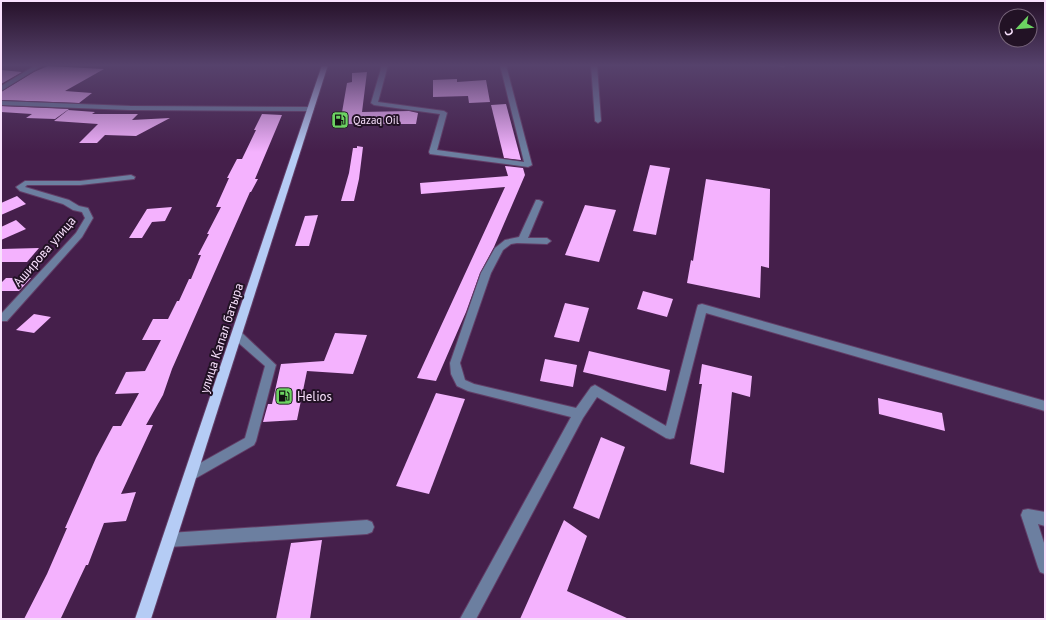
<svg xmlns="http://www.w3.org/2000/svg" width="1046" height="620" font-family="'PT Sans',sans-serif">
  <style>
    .building { fill: #f4b2fe }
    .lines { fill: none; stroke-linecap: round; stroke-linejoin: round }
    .minor-casing { stroke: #623e67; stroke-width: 2 }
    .major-casing { stroke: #623e67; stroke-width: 2 }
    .minor { fill: #6c7fa0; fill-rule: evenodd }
    .major { fill: #b5ccf5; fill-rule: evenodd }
    .labels { text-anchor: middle; stroke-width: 4; stroke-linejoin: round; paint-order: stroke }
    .far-poi-label { font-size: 11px; fill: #f9e1fd; stroke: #221225; text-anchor: start }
    .street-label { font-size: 13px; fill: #f9e1fd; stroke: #221225 }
    .poi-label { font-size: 13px; fill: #f9e1fd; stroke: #221225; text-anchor: start }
  </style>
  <rect width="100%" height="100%" fill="#451f4b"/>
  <g class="building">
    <path d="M48,66L104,69L65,91L92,93L79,103L1,100V92L34,72Z"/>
    <path d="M1,70L22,72L1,84Z"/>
    <path d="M367,72L362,112L409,111L418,113L416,124H340L347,83L352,82V73Z"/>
    <path d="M457,79V82L486,80L490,102L469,103L468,96L433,97V80Z"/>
    <path d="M506,104L521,160L504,158L491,105Z"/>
    <path d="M1,106L69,109L55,119L26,118L32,114L1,112Z"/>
    <path d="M68,110L95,112L92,114H138L132,120L170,118L136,136L105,135L97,143H79L98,124L54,121Z"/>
    <path d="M262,114L282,115L255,179H258L251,192H250L172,369L163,395L146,425H153L121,494L136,492L126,521L104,523L88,565H86L61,618L24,619L47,574L67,528H65L96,458L113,426H121L139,393L115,394L126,372L145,371L161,340H142L153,319H168L177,301H179L189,279H191L201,255H198L209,234H207L221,207H216L229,178H227L237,159H242L256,130H254Z"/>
    <path d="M357,146L363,147L359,179L354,201H341L349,173L353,148H357Z"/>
    <path d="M650,165L670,168L656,235L633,231Z"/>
    <path d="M505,166L523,168L525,175L494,247L480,273L466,312L436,381L417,378L505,187L421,194L420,183L508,176Z"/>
    <path d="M706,179L770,189L769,268L761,266L760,298L687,283L691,260L693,261Z"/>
    <path d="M17,196L26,204L1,215V203Z"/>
    <path d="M585,205L616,210L599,262L565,255Z"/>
    <path d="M172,207L165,221L152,222L142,238H129L147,209Z"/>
    <path d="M318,215L309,246H295L305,216Z"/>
    <path d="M16,220L26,229L1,240V227Z"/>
    <path d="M39,248L27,262H1V249Z"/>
    <path d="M6,278H31L19,291H1V283Z"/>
    <path d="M643,291L673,299L667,317L637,309Z"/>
    <path d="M565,303L589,308L579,342L554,337Z"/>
    <path d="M34,314L51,317L34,333L16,330Z"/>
    <path d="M335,333L367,335L353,374L307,371L297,420L263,422L268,404H272L281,364L324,361Z"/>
    <path d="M589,351L670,370L666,391L583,372Z"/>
    <path d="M545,359L577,365L573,387L540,381Z"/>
    <path d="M702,364L752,376L750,397L732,392L724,473L690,464L702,384H699Z"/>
    <path d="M436,393L465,399L429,494L396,486Z"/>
    <path d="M878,398L942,413L945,431L879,414Z"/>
    <path d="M601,437L625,447L599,519L573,508Z"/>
    <path d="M564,520L587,536L567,591L629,619H520Z"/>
    <path d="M322,540L310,619H276L291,543Z"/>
  </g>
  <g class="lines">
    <defs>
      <g id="minor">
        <path d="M36,65H43L1,91V86Z"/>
        <path d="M382,65H388L378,102L444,111L447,113L437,150L524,162L500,65H506L532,165L528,167L430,154L429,152L440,114L374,105L371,103Z"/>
        <path d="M591,65H597L601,121L598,123L595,121Z"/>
        <path d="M777,65H786L783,67Z"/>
        <path d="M1,101L130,106L311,107L314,109L311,111L130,110L1,105Z"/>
        <path d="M131,175L135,177L134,179L80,185H27L25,187L69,200L79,206L88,208L93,218L82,237L7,321H1V314L76,233L85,218L82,212L73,210L63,204L20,191L16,187L25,181H80Z"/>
        <path d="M536,200H539L543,202L528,238H547L551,241L547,244L517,243L511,244L503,250L491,273L460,363L465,380L474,384L576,408L591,387L595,385L666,426L697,308L698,305L702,304L1045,401V411L706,313L674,438L670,439L666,438L597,397L583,418L476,619H460L571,417L468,391L457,386L451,374L450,363L481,273L495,248L505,240L519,237Z"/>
        <path d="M237,331L241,332L276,365L256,441L254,445L191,481L186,479L185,475L186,471L245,438L265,366L233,338L232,335L233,332Z"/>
        <path d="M1028,509L1045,512V526L1038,524L1045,546V574L1040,572L1038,567L1021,515L1023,510Z"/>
        <path d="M367,520L372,522L374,527L372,532L367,534L169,547L164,545L162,540L164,535L169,533Z"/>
      </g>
      <path id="major" d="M322,65H328L151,619H135Z"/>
    </defs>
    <use href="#minor" class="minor-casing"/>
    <use href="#major" class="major-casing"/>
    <use href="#minor" class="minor"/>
    <use href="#major" class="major"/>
  </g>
  <linearGradient id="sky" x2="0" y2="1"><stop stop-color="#261129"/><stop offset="0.43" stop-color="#56426c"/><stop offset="1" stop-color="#56426c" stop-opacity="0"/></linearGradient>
  <rect width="1046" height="152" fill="url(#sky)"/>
  <defs>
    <symbol id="fuel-square" viewBox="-11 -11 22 22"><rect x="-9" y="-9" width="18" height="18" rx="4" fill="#6cd362" stroke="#221225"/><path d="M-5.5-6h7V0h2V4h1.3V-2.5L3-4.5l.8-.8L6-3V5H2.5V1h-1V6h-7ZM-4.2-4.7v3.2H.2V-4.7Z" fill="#111"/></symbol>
  </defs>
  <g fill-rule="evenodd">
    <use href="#fuel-square" x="330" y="110" width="20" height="20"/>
    <use href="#fuel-square" x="274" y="386" width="20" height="20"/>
  </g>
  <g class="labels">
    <g class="far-poi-label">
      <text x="353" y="124">Qazaq Oil</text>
    </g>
    <g class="street-label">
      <text transform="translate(44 251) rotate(-49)" y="5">Аширова улица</text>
      <text transform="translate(221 338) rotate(-72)" y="5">улица Капал батыра</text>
    </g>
    <g class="poi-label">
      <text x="297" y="401">Helios</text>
    </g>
  </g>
  <rect width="1046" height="620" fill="none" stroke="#f9e1fd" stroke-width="4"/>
  <g transform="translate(1018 28) rotate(244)"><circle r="19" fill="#221225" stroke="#78657b"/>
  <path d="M0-3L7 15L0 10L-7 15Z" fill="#6cd362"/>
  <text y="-6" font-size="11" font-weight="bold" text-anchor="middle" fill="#f9e1fd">С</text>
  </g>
</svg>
